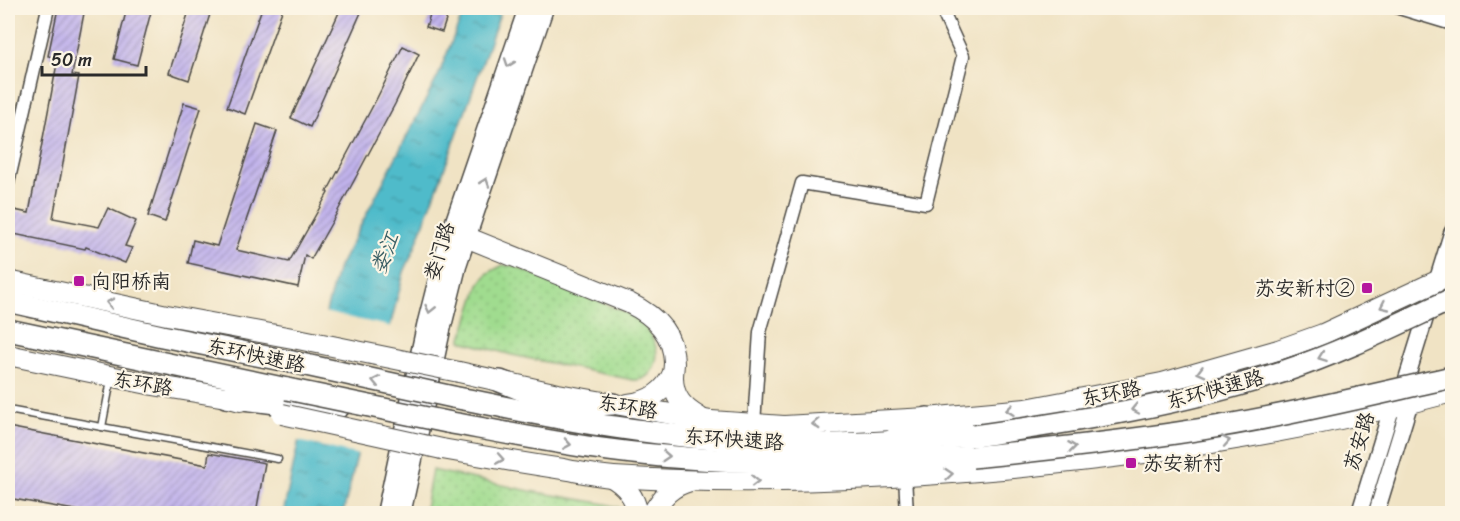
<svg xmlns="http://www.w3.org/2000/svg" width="1460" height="521" font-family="Sriracha,'LXGW WenKai TC',sans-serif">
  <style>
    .grass { fill: url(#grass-dots); stroke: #66845d; stroke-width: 1.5 }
    .water { fill: url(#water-ripples); stroke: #3d737a; stroke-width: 1.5 }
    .pier { fill: #f0e3c4 }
    .building { fill: url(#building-hatch) }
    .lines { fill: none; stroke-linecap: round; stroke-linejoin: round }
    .service-casing { stroke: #494742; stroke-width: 9 }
    .minor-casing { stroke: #494742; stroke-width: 15 }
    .tertiary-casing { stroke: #494742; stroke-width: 18 }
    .secondary-casing { stroke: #494742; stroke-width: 21 }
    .primary-casing { stroke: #494742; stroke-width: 22 }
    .trunk-casing { stroke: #494742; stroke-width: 24 }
    .service { stroke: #fff; stroke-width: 6 }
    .minor { stroke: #fff; stroke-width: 12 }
    .tertiary { stroke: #fff; stroke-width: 15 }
    .secondary { stroke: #fff; stroke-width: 18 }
    .primary { stroke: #fff; stroke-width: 20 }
    .trunk { stroke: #fff; stroke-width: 21 }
    .primary-bridge-casing { stroke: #494742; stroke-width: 22; stroke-linecap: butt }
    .trunk-bridge-casing { stroke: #494742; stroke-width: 24; stroke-linecap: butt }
    .primary-bridge { stroke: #fff; stroke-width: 20 }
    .trunk-bridge { stroke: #fff; stroke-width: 21 }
    .oneway { stroke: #a0a0a0 }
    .poi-dot { fill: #b5179e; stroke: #fcf5e5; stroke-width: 2 }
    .labels { text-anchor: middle; stroke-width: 4.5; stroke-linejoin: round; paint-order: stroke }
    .street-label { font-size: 20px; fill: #2b2b2b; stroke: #fcf5e5 }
    .poi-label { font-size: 20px; fill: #2b2b2b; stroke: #fcf5e5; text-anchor: start }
    .water-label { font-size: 21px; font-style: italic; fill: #385d63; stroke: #fcf5e5 }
  </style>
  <defs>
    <pattern id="grass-dots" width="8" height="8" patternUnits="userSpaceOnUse" patternTransform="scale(1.5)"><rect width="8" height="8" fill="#a0dc8f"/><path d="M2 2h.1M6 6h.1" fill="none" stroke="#8abd7c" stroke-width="1.8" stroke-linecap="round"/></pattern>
    <pattern id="water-ripples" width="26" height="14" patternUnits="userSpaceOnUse" patternTransform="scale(1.5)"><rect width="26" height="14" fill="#4fbbca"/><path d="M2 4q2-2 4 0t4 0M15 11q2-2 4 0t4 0" fill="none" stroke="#4298a4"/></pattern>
    <pattern id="building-hatch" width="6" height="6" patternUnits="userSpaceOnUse" patternTransform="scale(1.5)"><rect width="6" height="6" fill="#c1b3ec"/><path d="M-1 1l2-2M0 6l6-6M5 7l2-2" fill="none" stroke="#9d92bf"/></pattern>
  </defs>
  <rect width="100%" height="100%" fill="#fcf5e5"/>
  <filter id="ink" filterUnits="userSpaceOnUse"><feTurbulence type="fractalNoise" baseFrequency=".0167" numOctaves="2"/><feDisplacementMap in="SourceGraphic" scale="12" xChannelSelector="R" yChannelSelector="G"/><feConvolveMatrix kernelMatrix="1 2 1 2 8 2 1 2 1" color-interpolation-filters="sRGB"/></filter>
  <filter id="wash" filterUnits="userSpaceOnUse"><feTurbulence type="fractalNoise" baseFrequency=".008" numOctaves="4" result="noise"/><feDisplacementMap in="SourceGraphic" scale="24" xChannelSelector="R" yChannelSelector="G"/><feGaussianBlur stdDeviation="1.35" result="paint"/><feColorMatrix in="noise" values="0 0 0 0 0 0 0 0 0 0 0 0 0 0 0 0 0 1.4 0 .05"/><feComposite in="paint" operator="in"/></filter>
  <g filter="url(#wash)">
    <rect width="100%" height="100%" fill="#f0e3c4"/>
    <g class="grass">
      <path d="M503,265L514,266L632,315C648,327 664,348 653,369C648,377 643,380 633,380L512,355L461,341L479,285L488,273Z"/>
      <path d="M432,470L530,491L606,504L617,507L630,514H424Z"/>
    </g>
    <path class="water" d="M465,8H502L451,151L414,250L404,272L358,452L343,513L283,514L327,308L337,271L438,76Z"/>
    <path class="pier" d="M323,312L393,327L360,455L294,440Z"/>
    <g id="blocks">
      <g class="building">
        <path d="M58,8H85L72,75L79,76L53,218L99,227L108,208L136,221L125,246L132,248L125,263L86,247L85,249L9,233L14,210L29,213L58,58L48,56Z"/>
        <path d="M127,8H152L137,65L114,59Z"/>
        <path d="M190,8H212L189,80L169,73Z"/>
        <path d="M262,8H283L245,114L227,107Z"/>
        <path d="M341,8H363L310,127L291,118Z"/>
        <path d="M432,8H450L442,32L426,27Z"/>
        <path d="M403,46L419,54L395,104L333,220L311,259L305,255L298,287L188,263L193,240L217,246L257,124L277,131L236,250L289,262L328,193L327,192L377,98Z"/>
        <path d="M184,103L201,108L165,222L148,216Z"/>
        <path d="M8,427L207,465L209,453L265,463L256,513H91L8,498Z"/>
      </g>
    </g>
  </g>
  <g filter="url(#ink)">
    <use href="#blocks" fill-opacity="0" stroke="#494742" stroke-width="1.5"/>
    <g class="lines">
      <defs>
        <g id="service">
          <path d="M8,410L278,459"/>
          <path d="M102,427L111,380"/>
        </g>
        <g id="minor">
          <path d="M1399,8L1452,24"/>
          <path d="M8,183L48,8"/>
          <path d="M754,424L760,332L802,183L926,203L963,56L941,8"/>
          <path d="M905,476L907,514"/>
        </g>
        <g id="tertiary">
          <path d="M1359,514L1392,407L1405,384L1452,232"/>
          <path d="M1376,514L1410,403L1408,396"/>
        </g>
        <g id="secondary">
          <path d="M386,514L426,326L438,279L451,233L528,8"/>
          <path d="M401,514L441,330L458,262L544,8"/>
        </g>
        <g id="primary">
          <path d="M451,233L466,237L629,303C654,315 674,333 674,363C674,367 673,372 673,377C673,397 683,408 699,417"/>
          <path d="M8,281L167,315L298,339"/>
          <path d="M8,355L153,385L226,397L240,401"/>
          <path d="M459,372L558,394L711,421L784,426L927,418L1026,409L1162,383L1278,350L1323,334L1452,274"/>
          <path d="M628,404C648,402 665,392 673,373"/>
          <path d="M442,449C482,456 523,463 563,469C580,472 597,476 614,477C735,485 857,481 978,471C1138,458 1297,434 1452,392"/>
          <path d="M611,477C626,485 635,497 638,514"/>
          <path d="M652,514C662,497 671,486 690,481"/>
        </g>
        <g id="trunk">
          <path d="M8,301L162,336L292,362"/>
          <path d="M8,330L287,389"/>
          <path d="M500,381L572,410"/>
          <path d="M226,397L284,404L340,406"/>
          <path d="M453,397C507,407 561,420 615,427C682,437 751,444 819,444C871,444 922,440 974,436"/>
          <path d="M557,407L613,404"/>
          <path d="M447,422C501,432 555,443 609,450C729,466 851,465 972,457"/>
          <path d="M891,441L927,418L968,433"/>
        </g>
      </defs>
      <use href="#service" class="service-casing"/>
      <use href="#minor" class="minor-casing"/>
      <use href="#tertiary" class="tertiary-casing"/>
      <use href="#secondary" class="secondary-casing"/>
      <use href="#primary" class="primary-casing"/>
      <use href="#trunk" class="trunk-casing"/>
      <use href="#service" class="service"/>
      <use href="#minor" class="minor"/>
      <use href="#tertiary" class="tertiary"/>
      <use href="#secondary" class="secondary"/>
      <use href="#primary" class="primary"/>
      <use href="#trunk" class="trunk"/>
      <defs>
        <g id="primary-bridge">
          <path d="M298,339L459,372"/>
          <path d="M282,414L442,449"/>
        </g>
        <g id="trunk-bridge">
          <path d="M292,362L453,397"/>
          <path d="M287,389L447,422"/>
          <path d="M974,436C1079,421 1184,404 1285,371C1343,352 1398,324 1452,299"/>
          <path d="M972,457C1055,449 1139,440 1221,426C1299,413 1376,394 1452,377"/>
        </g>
      </defs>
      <use href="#primary-bridge" class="primary-bridge-casing"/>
      <use href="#trunk-bridge" class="trunk-bridge-casing"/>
      <use href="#primary-bridge" class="primary-bridge"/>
      <use href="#trunk-bridge" class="trunk-bridge"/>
    </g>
    <defs><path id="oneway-chevron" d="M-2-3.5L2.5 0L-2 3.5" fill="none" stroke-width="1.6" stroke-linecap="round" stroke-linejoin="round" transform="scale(1.5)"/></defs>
    <g class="oneway">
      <use href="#oneway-chevron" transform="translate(509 63) rotate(109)"/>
      <use href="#oneway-chevron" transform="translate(485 182) rotate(-71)"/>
      <use href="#oneway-chevron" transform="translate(110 303) rotate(-168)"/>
      <use href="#oneway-chevron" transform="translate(1384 306) rotate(155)"/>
      <use href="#oneway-chevron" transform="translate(430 309) rotate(103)"/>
      <use href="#oneway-chevron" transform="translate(1322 357) rotate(160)"/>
      <use href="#oneway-chevron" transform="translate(1201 372) rotate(165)"/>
      <use href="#oneway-chevron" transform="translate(376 381) rotate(-168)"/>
      <use href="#oneway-chevron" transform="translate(1135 409) rotate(168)"/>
      <use href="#oneway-chevron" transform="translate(1010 410) rotate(174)"/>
      <use href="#oneway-chevron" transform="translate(816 424) rotate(177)"/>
      <use href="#oneway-chevron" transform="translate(1226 441) rotate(-10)"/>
      <use href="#oneway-chevron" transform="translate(567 444) rotate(9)"/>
      <use href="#oneway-chevron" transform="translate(1072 447) rotate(-7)"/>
      <use href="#oneway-chevron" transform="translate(666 456) rotate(4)"/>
      <use href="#oneway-chevron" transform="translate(500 459) rotate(10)"/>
      <use href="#oneway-chevron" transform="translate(949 474) rotate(-5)"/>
      <use href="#oneway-chevron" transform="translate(755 481) rotate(1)"/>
    </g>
  </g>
  <g class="poi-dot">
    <rect x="73" y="275" width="12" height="12" rx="3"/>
    <rect x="1361" y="282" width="12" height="12" rx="3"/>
    <rect x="1125" y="457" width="12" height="12" rx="3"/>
  </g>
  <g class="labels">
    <g class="street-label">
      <text transform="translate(439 251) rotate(-73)" y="7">娄门路</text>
      <text transform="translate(256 355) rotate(12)" y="7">东环快速路</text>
      <text transform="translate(143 383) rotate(10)" y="7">东环路</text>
      <text transform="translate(1215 389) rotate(-15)" y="7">东环快速路</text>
      <text transform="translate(1111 393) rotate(-11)" y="7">东环路</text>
      <text transform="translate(628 406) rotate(10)" y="7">东环路</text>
      <text transform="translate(734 439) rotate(4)" y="7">东环快速路</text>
      <text transform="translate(1359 441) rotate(-73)" y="7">苏安路</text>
    </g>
    <g class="poi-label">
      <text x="91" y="288">向阳桥南</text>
      <text x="1355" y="295" text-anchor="end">苏安新村②</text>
      <text x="1143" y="470">苏安新村</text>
    </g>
    <g class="water-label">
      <text transform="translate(385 253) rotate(-68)" y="7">娄江</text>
    </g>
  </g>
  <rect width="1460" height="521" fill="none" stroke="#fcf5e5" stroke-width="30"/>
  <path d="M42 66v9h104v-9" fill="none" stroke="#2b2b2b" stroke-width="3"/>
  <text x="51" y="66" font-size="18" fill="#2b2b2b" stroke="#fcf5e5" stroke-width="4.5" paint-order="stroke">50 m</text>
</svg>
